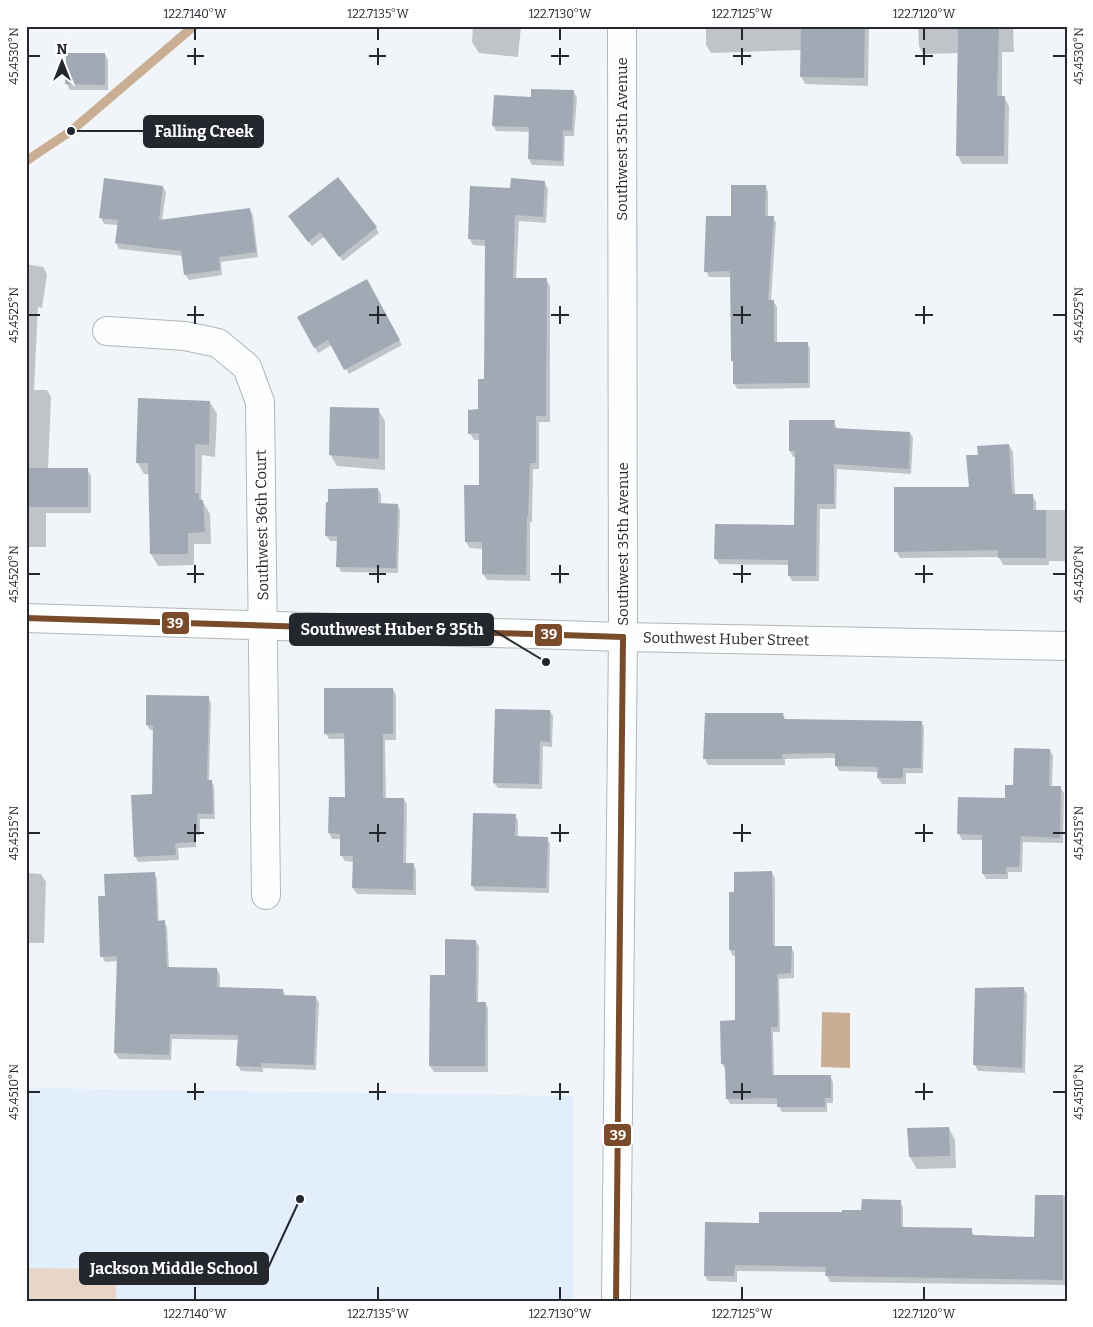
<svg xmlns="http://www.w3.org/2000/svg" width="1093" height="1327" font-family="Bitter,serif">
  <style>
    .built { fill: #e3eefc }
    .green { fill: #e7d5c5 }
    .water { fill: #caae94 }
    .shadow { fill: #0003 }
    .lines { fill: none; stroke-linecap: round; stroke-linejoin: round }
    .stream { stroke: #caae94; stroke-width: 9 }
    .building { fill: #a1aab4 }
    .street-casing { stroke: #b2b6bb; stroke-width: 30 }
    .secondary-casing { stroke: #b2b6bb; stroke-width: 30 }
    .street { stroke: #fdfefe; stroke-width: 28 }
    .secondary { stroke: #fdfefe; stroke-width: 28 }
    .bus-1-casing { stroke: #fff; stroke-width: 10 }
    .bus-1 { stroke: #7a4b2a; stroke-width: 6 }
    .ticks { fill: none; stroke: #24282e; stroke-width: 2 }
    .labels { text-anchor: middle; stroke-width: 5; stroke-linejoin: round; paint-order: stroke }
    .street-label { font-size: 15px; fill: #24282e; stroke: #fff }
    .leader { fill: none; stroke: #24282e; stroke-width: 2 }
    .callout-dot { fill: #24282e; stroke: #fff; stroke-width: 2 }
    .callout { fill: #24282e; stroke: #24282e; stroke-width: 2 }
    .callout-label { font-size: 16px; text-anchor: middle; font-weight: bold; fill: #fff }
    .line-badge { stroke: #fff; stroke-width: 2 }
    .badge-label { font-size: 14px; text-anchor: middle; font-weight: bold; fill: #fff }
    .neatline { fill: none; stroke: #24282e; stroke-width: 2 }
    .ticks-label { font-size: 12px; text-anchor: middle; fill: #24282e }
  </style>
  <rect width="100%" height="100%" fill="#f1f5fa"/>
  <path class="built" d="M26,1088L573,1096V1301H26Z"/>
  <path class="green" d="M26,1268L116,1269V1301H26Z"/>
  <path class="water" d="M822,1012L850,1013V1068L821,1067Z"/>
  <g class="shadow">
    <path d="M473,26H521L518,57L479,53L472,42Z"/>
    <path d="M706,26H869L868,86L805,84L801,76L802,50L711,53L706,45Z"/>
    <path d="M918,26H1013L1014,52H1002V97H1004L1009,106L1008,164H962L958,156L959,53L923,54L919,46Z"/>
    <path d="M105,54L108,60V90H70L67,84Z"/>
    <path d="M573,92L577,97L574,136H565L564,166L532,165L529,159L530,132L496,131L493,125L532,98Z"/>
    <path d="M544,182L548,189L546,223L519,221L516,279H546L550,286V422H539V469H533L532,522H530V581L487,580L483,574V549L470,548L466,542L480,486V440H474L470,433L479,411L485,380L486,246L473,245L469,238L511,190Z"/>
    <path d="M765,186L768,192V217H773L776,223L771,301H773L777,307V343H807L810,348V388L737,389L734,383V364L732,360L731,277H709L706,271L732,217Z"/>
    <path d="M163,187L166,192L162,221L249,209L253,215L258,257L221,262L222,275L189,280L185,274L183,256L119,249L116,243L118,225L104,224L101,218Z"/>
    <path d="M293,222L376,228L379,233L343,261L324,237L312,246Z"/>
    <path d="M26,264L43,267L47,274L42,308L38,307L34,390H47L51,397L48,469H87L91,476V513H46V547H26Z"/>
    <path d="M367,281L402,345L349,374L332,345L318,353L298,318Z"/>
    <path d="M210,402L217,414L215,457L202,455L201,499L210,514L211,544H194V565L158,566L151,554L150,474H144L137,462Z"/>
    <path d="M378,409L385,421V470L337,466L330,454Z"/>
    <path d="M834,422L837,429L910,433L913,438L911,474L837,469L836,509H820L819,581H792L789,575V565L719,564L716,559L795,526L796,457H793L790,451Z"/>
    <path d="M1009,445L1013,452L1015,495H1032L1036,502V510H1067V561H1049V565H1003L999,557L900,558L896,551L970,488L979,456Z"/>
    <path d="M378,489L381,494V504L397,505L400,510L398,573L341,572L338,566V541H330L326,535Z"/>
    <path d="M393,689L396,695V740H385L386,799H404L407,805L406,864H413L416,870V895L357,894L353,888L354,862L345,861L342,856V839H332L329,833L346,798L345,739H329L326,734Z"/>
    <path d="M208,697L211,703L209,781H211L214,786L215,819H200V835H196V847L178,848L179,860L138,862L135,856L153,795L154,731L150,730L147,725Z"/>
    <path d="M550,711L553,716L552,747L543,746L542,789L498,788L494,783Z"/>
    <path d="M706,714H782L786,720L921,722L924,727L923,773H906V784H882L878,778L879,772L839,771L836,766V758L785,759V765H708L705,759Z"/>
    <path d="M1050,750L1053,756L1052,787H1060L1064,793L1063,843L1023,842L1022,872H1008V879H986L983,873V840H962L959,834V798L1007,799L1014,787Z"/>
    <path d="M515,815L518,821V837L547,838L550,844L549,893L475,891L472,885Z"/>
    <path d="M772,872L775,878V947H791L794,953V978L779,979L780,1032H773L774,1076H830L833,1082V1103H827V1112H782L779,1106V1104H730L727,1099L725,1069L722,1064L736,1021V956H733L730,950V893H735Z"/>
    <path d="M26,873L41,874L46,882L44,943H26Z"/>
    <path d="M154,873L157,879L159,922H164L167,927L169,968L217,969L220,975V988L283,990L286,997L316,998L319,1003L316,1070L263,1068V1072L241,1071L238,1066L239,1040L172,1039L171,1060L119,1059L115,1053L118,961L105,962L102,956L106,897Z"/>
    <path d="M475,941L479,946L478,1003H485L488,1008V1072H434L430,1066L447,976Z"/>
    <path d="M1023,988L1027,994L1025,1073L978,1071L975,1065Z"/>
    <path d="M949,1128L955,1140L956,1168L917,1169L910,1157L909,1129Z"/>
    <path d="M1036,1196H1067V1282H1065V1285L830,1282L827,1276V1272L737,1271V1282L708,1281L705,1276L760,1224L862,1212L900,1201L903,1207V1228L971,1230L974,1235L1035,1238Z"/>
  </g>
  <g class="lines">
    <path class="stream" d="M26,161L71,131L194,26"/>
  </g>
  <g class="building">
    <path d="M801,26H865L864,78L800,77Z"/>
    <path d="M958,26H999L997,96H1005L1004,156H956Z"/>
    <path d="M66,53H105V85L65,84Z"/>
    <path d="M531,89L574,90L572,131L563,130L562,161L528,159L529,127L492,126L494,95L531,97Z"/>
    <path d="M338,177L377,227L339,257L320,232L308,242L288,216Z"/>
    <path d="M104,178L163,186L159,220L250,208L256,252L219,257L220,270L184,275L181,251L115,243L118,220L99,218Z"/>
    <path d="M511,178L545,181L543,217L515,215L513,278H547L546,416H536V463H530L528,516H527L526,575L482,574V542H465L464,485H479V433L468,434V410L478,409V379H484L485,240L468,239L470,186L510,188Z"/>
    <path d="M731,185H766L765,216H774L768,300H774V342H808V383L733,384V361H731L730,271L704,272L706,216H731Z"/>
    <path d="M367,279L400,340L344,370L328,340L314,348L297,317Z"/>
    <path d="M138,398L210,401L209,445L195,444V493H199V500H203L205,532L188,533V554H150L148,463H136Z"/>
    <path d="M330,407L379,408V459L329,455Z"/>
    <path d="M789,420H835L834,428L910,432L909,469L834,464V504H817L816,576H788V560L714,559L715,524L794,525L795,451H789Z"/>
    <path d="M1009,444L1012,494H1033V510H1046V558H998V550L894,552V487H969L966,455H978L977,446Z"/>
    <rect x="26" y="468" width="62" height="39"/>
    <path d="M378,488V503L398,504L396,568L336,567L337,536H325L326,502H328V489Z"/>
    <path d="M324,688H393V734H383V798H404L403,863H414L413,890L352,888L353,856H340V834L328,833L329,797H345L344,733L324,734Z"/>
    <path d="M146,695L209,696L207,780H212L213,814H197L198,830H193L194,842L175,843L176,855L134,857L131,795L152,794L153,726L146,725Z"/>
    <path d="M495,709L550,710V742L540,741L539,784L493,783Z"/>
    <path d="M705,713H783L784,719L922,721L921,768H903V778H877L878,767L835,766V753L782,754V759H703Z"/>
    <path d="M1014,748L1050,749L1049,786H1061L1060,838L1021,836L1019,867H1006V874H982V835L957,834L958,797L1005,798V785H1013Z"/>
    <path d="M473,813L516,814L515,836L548,837L546,888L471,886Z"/>
    <path d="M772,871L773,946H792L791,973L777,974L778,1027H771L772,1075H831V1098H825V1107H777V1098L726,1099L725,1064H721L720,1021L735,1020V950H729V892H734V872Z"/>
    <path d="M155,872L157,921L165,920L167,967L217,968V987L283,989V995L316,996L314,1065L261,1063V1067L236,1066L238,1035L170,1034L169,1055L114,1053L117,956L100,957L98,896H105L104,874Z"/>
    <path d="M445,939L476,940V1002H486L485,1066H429L430,975H445Z"/>
    <path d="M1024,987L1022,1068L973,1065L975,988Z"/>
    <path d="M949,1127L950,1156L909,1157L907,1128Z"/>
    <path d="M1035,1195H1063V1280L825,1276L826,1267L735,1265L734,1276H704L705,1222L759,1223V1212H842V1210H861L862,1199L901,1200V1227L972,1228V1235L1034,1237Z"/>
  </g>
  <g class="lines">
    <defs>
      <g id="street">
        <path d="M107,331L185,336L218,343L247,367L260,402L266,895"/>
        <path d="M623,637L1067,646"/>
      </g>
      <g id="secondary">
        <path d="M26,618L623,637"/>
        <path d="M616,1301L623,637L622,26"/>
      </g>
    </defs>
    <use href="#street" class="street-casing"/>
    <use href="#secondary" class="secondary-casing"/>
    <use href="#street" class="street"/>
    <use href="#secondary" class="secondary"/>
    <defs>
      <g id="bus-1">
        <path d="M26,618L623,637"/>
        <path d="M616,1301L623,637"/>
      </g>
    </defs>
    <use href="#bus-1" class="bus-1-casing"/>
    <use href="#bus-1" class="bus-1"/>
  </g>
  <path class="ticks" d="M195,28V40M378,28V40M560,28V40M742,28V40M924,28V40M195,48V65M378,48V65M560,48V65M742,48V65M924,48V65M28,56H40M187,56H204M369,56H386M551,56H569M733,56H751M915,56H933M1053,56H1066M195,306V324M378,306V324M560,306V324M742,306V324M924,306V324M28,315H40M187,315H204M369,315H386M551,315H569M733,315H751M915,315H933M1053,315H1066M195,565V583M378,565V583M560,565V583M742,565V583M924,565V583M28,574H40M187,574H204M369,574H386M551,574H569M733,574H751M915,574H933M1053,574H1066M195,824V842M378,824V842M560,824V842M742,824V842M924,824V842M28,833H40M187,833H204M369,833H386M551,833H569M733,833H751M915,833H933M1053,833H1066M195,1083V1100M378,1083V1100M560,1083V1100M742,1083V1100M924,1083V1100M28,1092H40M187,1092H204M369,1092H386M551,1092H569M733,1092H751M915,1092H933M1053,1092H1066M195,1287V1300M378,1287V1300M560,1287V1300M742,1287V1300M924,1287V1300"/>
  <g class="labels">
    <g class="street-label">
      <text transform="translate(622 139) rotate(-90)" y="5">Southwest 35th Avenue</text>
      <text transform="translate(262 525) rotate(-91)" y="5">Southwest 36th Court</text>
      <text transform="translate(623 544) rotate(-90)" y="5">Southwest 35th Avenue</text>
      <text transform="translate(726 639) rotate(1)" y="5">Southwest Huber Street</text>
    </g>
  </g>
  <path class="leader" d="M71 131L144 131M546 662L493 630M300 1199L268 1268"/>
  <g class="callout-dot">
    <circle cx="71" cy="131" r="5"/>
    <circle cx="546" cy="662" r="5"/>
    <circle cx="300" cy="1199" r="5"/>
  </g>
  <g class="callout">
    <rect x="144" y="116" width="119" height="31" rx="5"/>
    <rect x="290" y="614" width="203" height="31" rx="5"/>
    <rect x="80" y="1253" width="188" height="31" rx="5"/>
  </g>
  <g class="callout-label">
    <text x="204" y="137">Falling Creek</text>
    <text x="392" y="635">Southwest Huber &amp; 35th</text>
    <text x="174" y="1274">Jackson Middle School</text>
  </g>
  <g class="line-badge">
    <rect x="161" y="611" width="29" height="24" rx="5" fill="#7a4b2a"/>
    <rect x="534" y="623" width="29" height="24" rx="5" fill="#7a4b2a"/>
    <rect x="603" y="1123" width="29" height="24" rx="5" fill="#7a4b2a"/>
  </g>
  <g class="badge-label">
    <text x="175" y="628">39</text>
    <text x="549" y="639">39</text>
    <text x="618" y="1140">39</text>
  </g>
  <rect width="1093" height="1327" fill="none" stroke="#ffffff" stroke-width="55"/>
  <g transform="translate(62 62)" stroke="#ffffff" stroke-width="4" paint-order="stroke">
  <path d="M0-4L9 19L0 12L-9 19Z" fill="#24282e"/>
  <text y="-8" font-size="14" font-weight="bold" text-anchor="middle" fill="#24282e">N</text>
  </g>
  <rect x="28" y="28" width="1038" height="1272" class="neatline"/>
  <g class="ticks-label">
    <text x="195" y="18">122.7140°W</text>
    <text x="378" y="18">122.7135°W</text>
    <text x="560" y="18">122.7130°W</text>
    <text x="742" y="18">122.7125°W</text>
    <text x="924" y="18">122.7120°W</text>
    <text transform="translate(14 56) rotate(-90)" y="4">45.4530°N</text>
    <text transform="translate(1079 56) rotate(-90)" y="4">45.4530°N</text>
    <text transform="translate(14 315) rotate(-90)" y="4">45.4525°N</text>
    <text transform="translate(1079 315) rotate(-90)" y="4">45.4525°N</text>
    <text transform="translate(14 574) rotate(-90)" y="4">45.4520°N</text>
    <text transform="translate(1079 574) rotate(-90)" y="4">45.4520°N</text>
    <text transform="translate(14 833) rotate(-90)" y="4">45.4515°N</text>
    <text transform="translate(1079 833) rotate(-90)" y="4">45.4515°N</text>
    <text transform="translate(14 1092) rotate(-90)" y="4">45.4510°N</text>
    <text transform="translate(1079 1092) rotate(-90)" y="4">45.4510°N</text>
    <text x="195" y="1318">122.7140°W</text>
    <text x="378" y="1318">122.7135°W</text>
    <text x="560" y="1318">122.7130°W</text>
    <text x="742" y="1318">122.7125°W</text>
    <text x="924" y="1318">122.7120°W</text>
  </g>
</svg>
